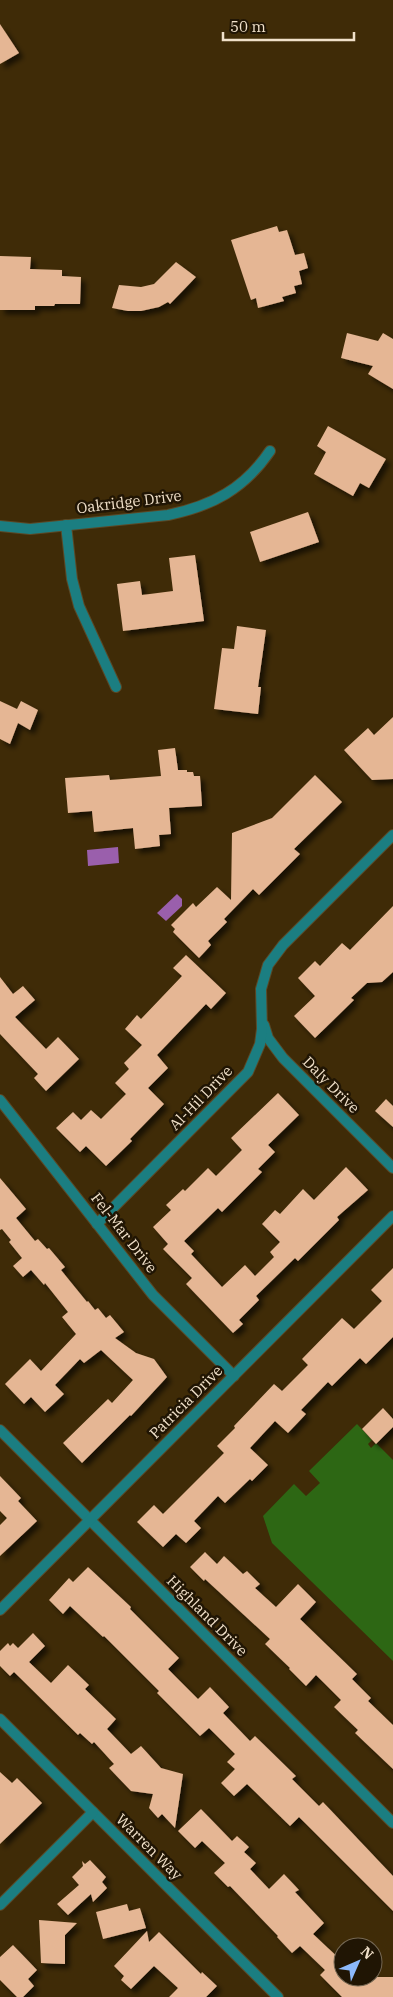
<svg xmlns="http://www.w3.org/2000/svg" width="393" height="1997" font-family="'IBM Plex Serif',serif">
  <style>
    .green { fill: #2d6714 }
    .water { fill: #9a5fac }
    .building { fill: #e5b694; filter: url(#shadow) }
    .lines { fill: none; stroke-linecap: round; stroke-linejoin: round }
    .minor-casing { stroke: #5b4826; stroke-width: 12 }
    .minor { stroke: #1b7e81; stroke-width: 10 }
    .labels { text-anchor: middle; stroke-width: 5; stroke-linejoin: round; paint-order: stroke }
    .street-label { font-size: 15px; fill: #f1e1ca; stroke: #201504 }
  </style>
  <defs>
    <filter id="shadow"><feDropShadow dx="4.5" dy="4.5" stdDeviation="2.5" flood-color="#0009"/></filter>
  </defs>
  <rect width="100%" height="100%" fill="#3f2b07"/>
  <path class="green" d="M357,1424L372,1440L368,1444L371,1448L376,1443L393,1460V1661L272,1543L263,1516L294,1484L306,1496L320,1483L309,1471Z"/>
  <g class="water">
    <path d="M118,847L119,863L88,866L87,850Z"/>
    <path d="M177,894L182,899V906L166,921L157,913Z"/>
  </g>
  <g class="building">
    <path d="M0,24L19,53L0,64Z"/>
    <path d="M277,226L279,232L287,230L295,255L304,253L308,268L299,271L302,284L294,286L296,293L282,297L284,301L258,308L256,298L251,300L231,240Z"/>
    <path d="M0,256L31,257L30,269L62,270V276L81,277L80,304H55L54,306H35V310H0Z"/>
    <path d="M176,262L196,277L170,304L168,302L159,307L141,311H128L112,308L119,285L141,287L154,284Z"/>
    <path d="M347,333L378,341L383,333L393,339V389L368,374L373,366L341,358Z"/>
    <path d="M328,426L386,459L369,488L360,483L353,496L314,474L326,452L317,446Z"/>
    <path d="M308,512L319,542L260,562L250,532Z"/>
    <path d="M195,555L204,621L123,631L117,584L140,581L142,595L173,591L169,558Z"/>
    <path d="M237,626L266,630L258,687H261L258,714L214,709L222,648L234,649Z"/>
    <path d="M0,701L17,709L21,701L38,710L30,730L18,723L10,744L0,739Z"/>
    <path d="M393,717V779L372,780L344,750L368,728L374,735Z"/>
    <path d="M175,748L178,770H187V772H193L194,776H200L202,806L169,808L171,834L159,835L160,846L135,849L133,828L94,832L92,811L68,813L65,778L109,775L110,780L161,776L158,750Z"/>
    <path d="M315,775L342,802L294,849L300,854L259,895L253,889L224,919L227,922L208,941L211,945L199,958L173,932L175,929L171,925L193,903L196,907L217,887L231,900L232,833L272,818Z"/>
    <path d="M393,906V972L382,982L367,983L351,998L354,1000L315,1038L294,1016L315,996L298,978L315,961L320,966L342,943L350,950Z"/>
    <path d="M186,955L226,993L211,1009L206,1004L157,1055L168,1068L148,1088L164,1104L130,1139L132,1141L106,1166L86,1146L80,1152L56,1128L73,1112L81,1120L91,1110L101,1119L126,1094L115,1083L129,1069L124,1063L142,1045L125,1029L137,1015L141,1019L182,976L173,968Z"/>
    <path d="M0,977L13,994L23,986L35,1000L15,1017L46,1049L58,1037L79,1059L46,1091L34,1078L38,1074L0,1034Z"/>
    <path d="M278,1093L299,1115L268,1145L275,1152L258,1169L262,1172L222,1212L218,1208L184,1241L194,1251L191,1254L222,1287L245,1265L255,1276L274,1257L270,1252L280,1242L262,1224L275,1210L280,1214L303,1189L314,1200L346,1167L368,1190L337,1217L339,1220L298,1261L295,1258L256,1296L259,1300L239,1320L243,1324L233,1333L186,1284L192,1278L163,1249L168,1244L153,1227L171,1210L166,1205L183,1189L185,1191L208,1168L216,1176L242,1150L231,1138Z"/>
    <path d="M386,1099L393,1106V1127L375,1111Z"/>
    <path d="M0,1178L26,1209L16,1218L35,1241L38,1239L47,1249L49,1248L65,1267L61,1270L87,1302L88,1301L95,1310L98,1308L106,1318L110,1315L124,1332L115,1338L136,1353L154,1359L167,1377L131,1416L130,1415L82,1463L63,1443L108,1399L112,1403L133,1380L101,1350L84,1363L80,1359L55,1385L64,1394L45,1412L31,1397L24,1404L5,1384L30,1359L41,1371L76,1334L62,1317L68,1312L45,1283L44,1285L31,1270L23,1277L13,1266L22,1258L9,1242L11,1240L2,1229L0,1230Z"/>
    <path d="M393,1268V1337L366,1364L360,1358L332,1386L328,1382L301,1410L306,1414L288,1433L275,1421L250,1448L268,1465L252,1481L250,1479L225,1503L218,1496L194,1521L201,1528L186,1543L176,1534L163,1547L137,1522L154,1505L163,1514L224,1453L217,1446L235,1428L234,1426L274,1384L282,1391L308,1365L302,1359L342,1318L354,1329L382,1301L371,1290Z"/>
    <path d="M383,1408L393,1419V1427L376,1444L362,1429Z"/>
    <path d="M0,1476L21,1498L18,1501L37,1521L0,1556V1525L7,1518L0,1511Z"/>
    <path d="M205,1552L217,1564L224,1556L243,1574L247,1571L260,1584L255,1588L276,1607L298,1584L316,1602L300,1619L357,1674L352,1679L371,1698L368,1701L393,1725V1769L355,1733L358,1730L334,1707L341,1700L316,1675L306,1686L289,1669L290,1668L265,1644L270,1639L205,1579L204,1581L190,1567Z"/>
    <path d="M88,1567L131,1607L130,1609L179,1658L168,1669L198,1699L210,1687L229,1707L223,1713L250,1741L255,1736L296,1776L292,1779L319,1806L323,1802L393,1876V1911L299,1817L290,1826L247,1784L234,1796L221,1783L235,1769L227,1762L235,1754L209,1728L200,1736L157,1693L159,1691L104,1636L103,1637L70,1606L63,1614L49,1600L69,1578L73,1582Z"/>
    <path d="M33,1633L45,1646L29,1662L51,1683L68,1665L89,1685L85,1689L116,1719L107,1729L131,1754L141,1746L161,1768L183,1774L175,1828L162,1814L158,1818L149,1808L153,1794L131,1791L109,1768L114,1764L94,1742L92,1744L80,1733L78,1735L14,1672L10,1676L0,1666V1651L8,1643L10,1646L13,1643L18,1648Z"/>
    <path d="M0,1772L12,1783L17,1778L42,1803L0,1844Z"/>
    <path d="M201,1809L232,1841L237,1836L249,1847L244,1852L256,1863L250,1869L269,1889L284,1874L299,1890L295,1892L324,1923L313,1934L343,1962V1977H393V1997H342L320,1975L325,1970L300,1946L292,1953L277,1937L278,1936L230,1886L228,1887L214,1873L225,1863L202,1841L195,1848L178,1831Z"/>
    <path d="M90,1860L106,1877L102,1882L107,1888L93,1902L91,1894L68,1915L57,1904L79,1885L72,1877L83,1866L82,1861L85,1864Z"/>
    <path d="M127,1904L129,1911L140,1908L146,1928L103,1939L96,1912Z"/>
    <path d="M39,1920L77,1923L65,1935V1964L41,1963Z"/>
    <path d="M147,1931L149,1942L159,1932L201,1974L202,1972L217,1986L206,1997H169L178,1988L154,1966L131,1989L121,1980L124,1976L114,1966Z"/>
    <path d="M13,1945L37,1970L28,1979L34,1986L23,1997H17L0,1980V1957Z"/>
  </g>
  <g class="lines">
    <defs>
      <g id="minor">
        <path d="M66,525L72,579L79,606L116,687"/>
        <path d="M0,526L30,529L168,515C212,506 244,489 270,451"/>
        <path d="M264,1025L268,1038L283,1058L393,1168"/>
        <path d="M0,1100L153,1295L234,1376"/>
        <path d="M97,1224L248,1072L260,1044L262,1029L261,989L268,965L283,945L393,835"/>
        <path d="M0,1430L393,1823"/>
        <path d="M0,1610L393,1216"/>
        <path d="M0,1719L278,1997"/>
        <path d="M0,1905L93,1812"/>
      </g>
    </defs>
    <use href="#minor" class="minor-casing"/>
    <use href="#minor" class="minor"/>
  </g>
  <g class="labels">
    <g class="street-label">
      <text transform="translate(129 502) rotate(-7)" y="5">Oakridge Drive</text>
      <text transform="translate(331 1085) rotate(45)" y="5">Daly Drive</text>
      <text transform="translate(201 1098) rotate(-46)" y="5">Al-Hil Drive</text>
      <text transform="translate(124 1233) rotate(52)" y="5">Fel-Mar Drive</text>
      <text transform="translate(186 1402) rotate(-45)" y="5">Patricia Drive</text>
      <text transform="translate(207 1616) rotate(45)" y="5">Highland Drive</text>
      <text transform="translate(149 1847) rotate(45)" y="5">Warren Way</text>
    </g>
  </g>
  <g transform="translate(358 1962) rotate(45)"><circle r="24" fill="#201504" stroke="#746753"/>
  <path d="M0-4L9 19L0 12L-9 19Z" fill="#8cb9fc"/>
  <text y="-8" font-size="14" font-weight="bold" text-anchor="middle" fill="#f1e1ca">N</text>
  </g>
  <path d="M223 32v8h131v-8" fill="none" stroke="#f1e1ca" stroke-width="2.5"/>
  <text x="230" y="32" font-size="15" fill="#f1e1ca" stroke="#201504" stroke-width="4" paint-order="stroke">50 m</text>
</svg>
